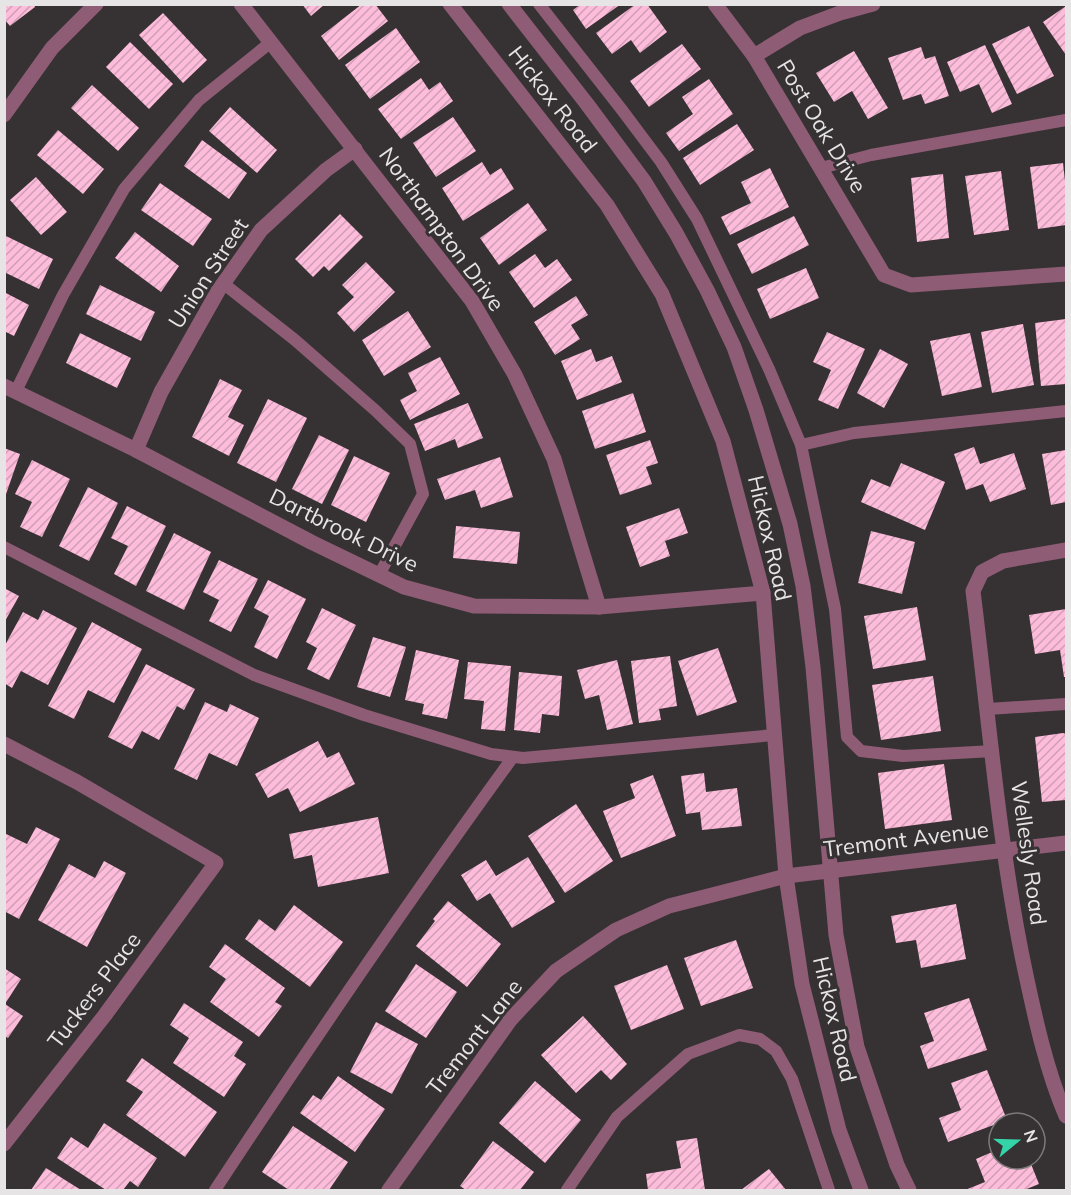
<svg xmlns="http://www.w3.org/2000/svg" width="1071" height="1195" font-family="Mulish,sans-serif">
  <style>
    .building { fill: url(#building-hatch) }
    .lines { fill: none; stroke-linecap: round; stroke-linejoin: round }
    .service { stroke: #8f5c75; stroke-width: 12 }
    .minor { stroke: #8f5c75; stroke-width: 15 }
    .tertiary { stroke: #8f5c75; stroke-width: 15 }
    .labels { text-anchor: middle; stroke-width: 6; stroke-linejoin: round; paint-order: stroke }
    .street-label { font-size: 22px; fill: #e6e4e5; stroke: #363233 }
  </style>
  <defs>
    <pattern id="building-hatch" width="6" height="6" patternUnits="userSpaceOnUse" patternTransform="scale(1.5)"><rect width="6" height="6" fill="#febcdb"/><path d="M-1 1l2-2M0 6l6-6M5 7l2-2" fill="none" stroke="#d09eb6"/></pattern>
  </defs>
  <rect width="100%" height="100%" fill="#363233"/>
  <g class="building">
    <path d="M4,4H34L35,7L10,26L4,19Z"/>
    <path d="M302,4H325L311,16Z"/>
    <path d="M362,4H375L388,21L339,60L321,36Z"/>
    <path d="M581,4H621L586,29L573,10Z"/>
    <path d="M636,4H647L667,32L640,53L631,40L612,54L596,33Z"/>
    <path d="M1066,6V55L1043,22Z"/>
    <path d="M163,13L207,60L183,83L139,35Z"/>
    <path d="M1029,26L1054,76L1017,94L992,44Z"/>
    <path d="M396,28L420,62L370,99L345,65Z"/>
    <path d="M130,42L173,84L149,109L106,67Z"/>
    <path d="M682,44L701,69L649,107L630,81Z"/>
    <path d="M985,45L1012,104L992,113L979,84L960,92L947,62Z"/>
    <path d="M921,47L925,59L935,56L949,96L925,104L921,94L903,100L888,58Z"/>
    <path d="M854,51L888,108L868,119L852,91L834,102L816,73Z"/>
    <path d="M421,78L429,90L440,82L453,101L401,139L378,109Z"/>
    <path d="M709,79L733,114L679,151L666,133L693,114L682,97Z"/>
    <path d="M92,85L139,128L118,151L71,108Z"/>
    <path d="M230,107L277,150L257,173L209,131Z"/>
    <path d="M453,117L476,151L436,177L413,143Z"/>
    <path d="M737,124L754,150L700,185L683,158Z"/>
    <path d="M58,130L104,169L83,194L37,155Z"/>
    <path d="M202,140L247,173L229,199L184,166Z"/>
    <path d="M482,162L490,175L501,168L514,189L463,221L442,188Z"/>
    <path d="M1063,163L1066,190V225L1038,229L1030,167Z"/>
    <path d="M770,168L789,207L730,235L721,217L751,203L741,182Z"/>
    <path d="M1001,171L1009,230L974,235L965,176Z"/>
    <path d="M943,174L949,238L917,242L911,178Z"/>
    <path d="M36,177L67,212L41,235L10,200Z"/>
    <path d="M160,183L212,219L193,246L141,210Z"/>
    <path d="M528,203L547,230L499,265L480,238Z"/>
    <path d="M340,214L363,237L329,271L324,266L313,277L295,259Z"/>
    <path d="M794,216L809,245L752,274L737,244Z"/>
    <path d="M135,232L179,266L161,292L115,258Z"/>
    <path d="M4,235L53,259L39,289L4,272Z"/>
    <path d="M535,254L545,268L557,259L572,280L534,308L509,272Z"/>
    <path d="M366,262L395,292L354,332L337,313L354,297L342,285Z"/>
    <path d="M806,268L819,298L770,319L757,289Z"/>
    <path d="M100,285L155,312L141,341L86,314Z"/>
    <path d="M4,292L29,305L14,336L4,331Z"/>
    <path d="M576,296L588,315L571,325L580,339L555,355L534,322Z"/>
    <path d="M408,311L431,347L384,376L362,340Z"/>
    <path d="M1066,319V384L1041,386L1035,323Z"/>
    <path d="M1023,324L1034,385L992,393L981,332Z"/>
    <path d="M827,332L865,349L838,409L818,400L831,370L813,362Z"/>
    <path d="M80,333L131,358L117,388L66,363Z"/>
    <path d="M970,333L982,387L942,396L930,341Z"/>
    <path d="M591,349L596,362L612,356L622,382L577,400L561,361Z"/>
    <path d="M880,349L908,364L884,408L857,393Z"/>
    <path d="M440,357L460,394L410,420L400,400L417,391L408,373Z"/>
    <path d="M220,379L242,390L228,417L244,425L229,456L192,437Z"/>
    <path d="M633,393L646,432L595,449L582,411Z"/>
    <path d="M268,399L307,418L276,482L237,463Z"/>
    <path d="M468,403L483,438L458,448L455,439L425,451L414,424Z"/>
    <path d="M319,435L349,450L322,504L292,489Z"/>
    <path d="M650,440L658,463L646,467L652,484L620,495L606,455Z"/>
    <path d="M974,447L980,464L1014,453L1026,489L990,502L983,484L966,490L954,454Z"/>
    <path d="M4,448L20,454L5,497H4Z"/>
    <path d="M1066,450V502L1051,505L1042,454Z"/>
    <path d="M354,456L390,473L366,522L331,505Z"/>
    <path d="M500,457L513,497L481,508L475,490L445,500L437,479Z"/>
    <path d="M32,460L70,479L42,537L20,527L32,502L15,494Z"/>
    <path d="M901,463L945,482L925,530L861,502L871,479L890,487Z"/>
    <path d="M88,487L118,503L89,561L59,546Z"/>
    <path d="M127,506L166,526L136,586L114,574L128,546L111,538Z"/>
    <path d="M679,508L688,533L665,541L670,556L640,567L626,527Z"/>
    <path d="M456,526L520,532L517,564L453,558Z"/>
    <path d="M871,531L915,542L902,594L858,583Z"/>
    <path d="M174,533L211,552L184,610L146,591Z"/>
    <path d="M219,560L258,579L231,632L209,621L219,600L203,592Z"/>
    <path d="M268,580L306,599L277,659L254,647L269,616L254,608Z"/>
    <path d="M4,588L19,596L4,623Z"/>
    <path d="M917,607L926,660L873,669L864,616Z"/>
    <path d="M322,608L356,625L329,680L307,669L317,648L306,642Z"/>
    <path d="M1066,609V677H1064L1060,650L1035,654L1029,615Z"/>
    <path d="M43,610L77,628L48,685L21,671L12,688L4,683V647L23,612L38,620Z"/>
    <path d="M92,622L142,649L114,703L88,690L74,719L48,706Z"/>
    <path d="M373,637L406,647L390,697L357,687Z"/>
    <path d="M718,648L737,702L697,716L678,661Z"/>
    <path d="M416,650L459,660L447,719L422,714L424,704L405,700Z"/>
    <path d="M670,656L677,706L659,709L661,720L639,723L631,661Z"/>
    <path d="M617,660L633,724L607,730L599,695L585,699L577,670Z"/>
    <path d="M468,662L511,666L505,731L481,729L484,701L464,699Z"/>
    <path d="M146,664L195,689L184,710L177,706L159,740L142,731L132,749L108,737Z"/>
    <path d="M519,672L562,676L559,716L542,714L540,733L514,730Z"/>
    <path d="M933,676L941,731L881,740L872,685Z"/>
    <path d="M205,702L227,712L230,704L259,718L237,766L209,753L197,780L174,769Z"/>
    <path d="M1063,733L1066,734V800L1042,802L1035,737Z"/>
    <path d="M318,741L327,758L339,752L355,784L300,812L288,788L268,798L255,774Z"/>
    <path d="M944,764L952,820L885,829L878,773Z"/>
    <path d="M704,773L706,792L737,788L742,826L702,830L700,812L686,814L681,776Z"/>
    <path d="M653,775L676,836L621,858L603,811L635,798L630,784Z"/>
    <path d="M576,804L613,861L565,893L528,836Z"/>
    <path d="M378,817L389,873L318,887L312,855L294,859L289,834Z"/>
    <path d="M36,827L60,839L19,919L4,911V833L27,844Z"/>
    <path d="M528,857L555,902L512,928L490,893L477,901L461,875L486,860L496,876Z"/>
    <path d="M104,861L126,873L87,947L38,920L69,864L95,878Z"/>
    <path d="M448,901L501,944L467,987L416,946L435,921L433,919Z"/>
    <path d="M956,904L966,959L921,968L916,940L896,943L891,916Z"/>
    <path d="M294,905L343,942L310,987L245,939L259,919L275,931Z"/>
    <path d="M736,940L753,988L701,1006L684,958Z"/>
    <path d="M225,944L285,988L275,1002L282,1006L259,1037L210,1002L226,979L209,967Z"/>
    <path d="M416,964L457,992L426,1038L385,1011Z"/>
    <path d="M667,965L684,1009L631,1030L614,986Z"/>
    <path d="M4,968L21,979L5,1004L23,1016L8,1038L4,1036Z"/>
    <path d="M969,998L987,1050L928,1069L920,1046L934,1041L924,1013Z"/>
    <path d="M184,1003L243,1042L234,1056L246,1064L224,1097L173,1063L189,1038L170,1025Z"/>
    <path d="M583,1016L627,1064L611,1080L601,1070L576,1093L541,1055Z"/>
    <path d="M376,1022L418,1044L392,1094L350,1072Z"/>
    <path d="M142,1058L217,1112L185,1157L126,1115L143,1092L126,1081Z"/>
    <path d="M987,1070L1007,1120L948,1142L939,1118L961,1110L951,1083Z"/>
    <path d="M338,1076L385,1109L355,1152L300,1113L313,1095L321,1100Z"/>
    <path d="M535,1081L581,1120L545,1163L499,1123Z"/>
    <path d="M104,1123L157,1158L138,1187L130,1181L123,1190H106L57,1158L71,1137L88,1148Z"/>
    <path d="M293,1126L348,1162L329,1190H289L262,1172Z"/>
    <path d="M697,1138L705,1190H648L646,1174L681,1168L676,1141Z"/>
    <path d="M493,1141L534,1172L520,1190H466L460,1186Z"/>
    <path d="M999,1149V1159H1029L1039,1184L1024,1190H965L985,1182L976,1159Z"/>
    <path d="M46,1168L81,1190H31Z"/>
    <path d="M769,1169L786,1190H741Z"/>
  </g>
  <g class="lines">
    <g class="service">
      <path d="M539,4L622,110L661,162L697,219L769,369L801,445L835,609L847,737L861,751L903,756L993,751"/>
      <path d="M821,168L871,155L1066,120"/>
      <path d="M224,284L295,340L376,411L410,444L423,494L379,575"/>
      <path d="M16,391L63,295L124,189L199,100L271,42"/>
      <path d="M801,445L854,433L1066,411"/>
      <path d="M4,547L254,675L364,715L491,754L523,758L774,735"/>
      <path d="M988,709L1066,704"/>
      <path d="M215,1190C311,1044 410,899 513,757"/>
      <path d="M567,1190L617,1117L688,1054L739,1035L760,1039L776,1051L792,1079L829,1190"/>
    </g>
    <g class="minor">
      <path d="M241,4L472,301L515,375L554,459L599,607"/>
      <path d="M715,4L754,56L884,275L911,285L1066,274"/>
      <path d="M754,56L800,28L840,13L873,4"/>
      <path d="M4,115L52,48L96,4"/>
      <path d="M4,386L136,450L311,542L404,587L474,606L599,607L763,593"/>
      <path d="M136,450L161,392L218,291L261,230L326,170L355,149"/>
      <path d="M1066,550L1003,561L982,572L973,591C989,719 999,849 1026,975C1036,1022 1047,1072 1066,1116"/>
      <path d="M4,744L77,782L216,863L105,1015L4,1144"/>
      <path d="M389,1190L511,1019L556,971L616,930L669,906L786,876L1066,843"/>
    </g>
    <g class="tertiary">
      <path d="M450,4L607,205L662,294L723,441L763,593L786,876L802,984L839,1130L861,1190"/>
      <path d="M509,4L587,104L644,181L676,233L707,290L734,347L756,410L790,524L803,586L813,667L836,935L857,1047L897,1165L909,1190"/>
    </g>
  </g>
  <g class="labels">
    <g class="street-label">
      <text transform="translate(553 99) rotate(52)" y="8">Hickox Road</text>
      <text transform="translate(822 126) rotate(59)" y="8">Post Oak Drive</text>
      <text transform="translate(442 229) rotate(54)" y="8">Northampton Drive</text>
      <text transform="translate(208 273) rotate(-57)" y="8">Union Street</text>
      <text transform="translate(344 530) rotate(26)" y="8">Dartbrook Drive</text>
      <text transform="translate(770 538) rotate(77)" y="8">Hickox Road</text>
      <text transform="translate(906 839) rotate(-7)" y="8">Tremont Avenue</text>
      <text transform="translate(1029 853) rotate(82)" y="8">Wellesly Road</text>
      <text transform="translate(94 990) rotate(-53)" y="8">Tuckers Place</text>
      <text transform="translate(835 1019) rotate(77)" y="8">Hickox Road</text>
      <text transform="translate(474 1037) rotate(-52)" y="8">Tremont Lane</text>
    </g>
  </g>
  <rect width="1071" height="1195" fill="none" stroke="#e6e4e5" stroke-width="12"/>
  <g transform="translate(1017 1141) rotate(71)"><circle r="28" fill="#363233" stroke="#7c797a" stroke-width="1.5"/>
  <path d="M0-4.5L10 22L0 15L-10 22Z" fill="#34d4a8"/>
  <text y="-9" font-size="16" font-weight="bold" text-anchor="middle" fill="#e6e4e5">N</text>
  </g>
</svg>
